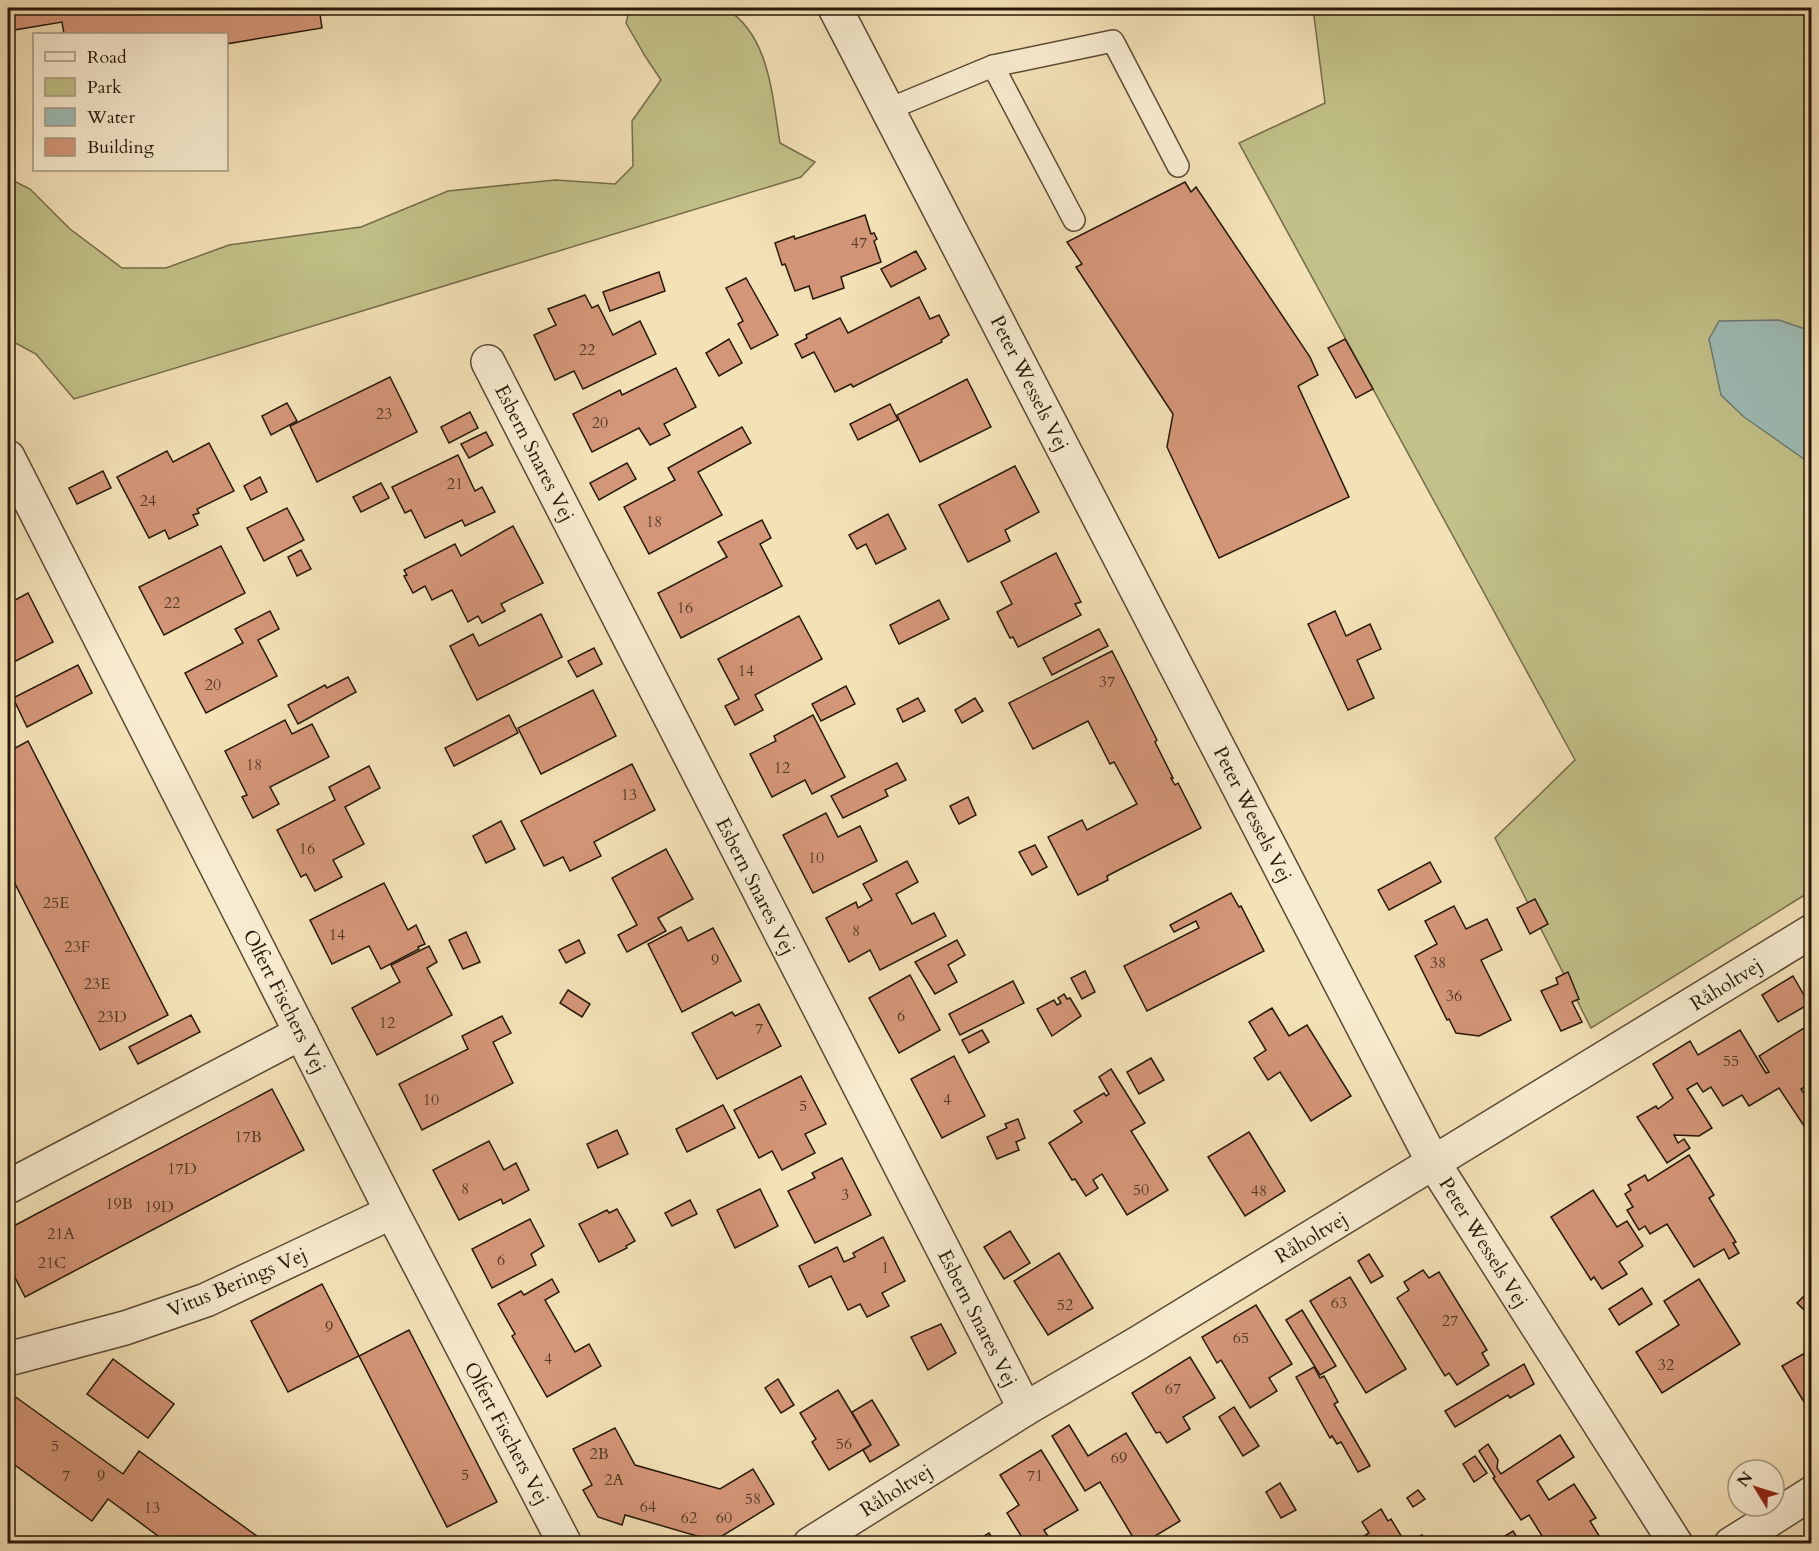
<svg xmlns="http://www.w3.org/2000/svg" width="1819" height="1551" font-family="Cardo,serif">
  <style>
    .green { fill: #c2c189; stroke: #746c49; stroke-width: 1.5 }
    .water { fill: #9ebcb6; stroke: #6e7a71; stroke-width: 1.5 }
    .building { fill: #d49678; stroke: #261809; stroke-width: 1.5 }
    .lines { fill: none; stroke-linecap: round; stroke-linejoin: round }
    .service-casing { stroke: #5a4a34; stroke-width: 24 }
    .minor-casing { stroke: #5a4a34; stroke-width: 36 }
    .service { stroke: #f8ecd0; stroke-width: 21 }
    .minor { stroke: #f8ecd0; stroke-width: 33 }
    .labels { text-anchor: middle; stroke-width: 4.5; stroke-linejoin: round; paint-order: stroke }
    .number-label { font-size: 16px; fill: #523825 }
    .street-label { font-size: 20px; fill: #261809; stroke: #f8ecd0 }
  </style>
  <rect width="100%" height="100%" fill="#f4e2b7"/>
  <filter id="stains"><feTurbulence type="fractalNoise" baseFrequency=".00333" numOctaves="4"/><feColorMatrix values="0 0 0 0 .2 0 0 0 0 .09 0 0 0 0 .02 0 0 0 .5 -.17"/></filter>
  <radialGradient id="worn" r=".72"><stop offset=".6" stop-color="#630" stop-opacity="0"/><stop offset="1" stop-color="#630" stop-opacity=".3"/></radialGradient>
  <g class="green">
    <path d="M630,8H725C770,35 772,96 780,143L815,162L801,177L74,399L36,354L8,339V178L30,189L70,229L122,268H166L229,245L361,227L448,191L555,180L615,184L633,166L632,121L661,80L645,56L626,23Z"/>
    <path d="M1313,8H1811V891L1591,1028L1495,838L1575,760L1239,143L1325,103Z"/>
  </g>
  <path class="water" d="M1779,320L1811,331V469L1804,459L1744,417L1721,395L1709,339L1719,321Z"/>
  <g class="building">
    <path d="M8,8H319L322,28L226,44V34H64L62,22L8,31Z"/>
    <path d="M1185,182L1191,192L1196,187L1310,357L1318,375L1298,386L1349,497L1219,558L1167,447L1173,414L1076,267L1082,264L1067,242Z"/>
    <path d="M865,215L871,234L874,233L877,239L874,241L881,262L841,277L844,288L813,299L809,286L795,291L785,264L782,265L775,243L794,236L795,239Z"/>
    <path d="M916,251L926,269L891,287L881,269Z"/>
    <path d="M659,272L665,291L610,311L603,292Z"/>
    <path d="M746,278L778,335L751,349L738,324L743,321L726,288Z"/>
    <path d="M585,295L592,308L598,305L613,335L640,321L656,354L583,389L574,371L555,380L534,335L556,325L548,309Z"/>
    <path d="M919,297L930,319L939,315L949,335L941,340L942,342L853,387L851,384L835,392L814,352L802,358L795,344L807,338L806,335L840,318L848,333Z"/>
    <path d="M729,339L742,363L719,376L706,353Z"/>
    <path d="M1345,339L1373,389L1356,398L1328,348Z"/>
    <path d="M676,368L696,407L664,424L670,435L650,445L639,428L592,452L573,414L620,390L622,395Z"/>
    <path d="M390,377L417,432L317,482L290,426Z"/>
    <path d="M967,379L991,427L920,462L897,415Z"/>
    <path d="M287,403L297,421L271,435L262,416Z"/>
    <path d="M890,404L898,420L858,440L850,424Z"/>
    <path d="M470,412L478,428L449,443L441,427Z"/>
    <path d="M742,427L751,443L698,472L722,515L649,554L624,507L675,480L668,468Z"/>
    <path d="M486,432L493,445L469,458L461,444Z"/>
    <path d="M209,443L234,491L197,509L199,513L193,515L198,525L169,539L165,530L149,538L117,477L167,451L173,462Z"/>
    <path d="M458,455L475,491L482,487L495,512L465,526L462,520L425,538L411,510L405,513L392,487Z"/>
    <path d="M627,463L636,479L599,500L590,483Z"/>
    <path d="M1015,466L1039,512L1005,530L1010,541L968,562L939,505Z"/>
    <path d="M103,471L111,488L77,504L69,488Z"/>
    <path d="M260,477L267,492L251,500L244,486Z"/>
    <path d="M381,483L389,498L361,512L353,497Z"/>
    <path d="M287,508L304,540L264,561L247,528Z"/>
    <path d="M888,514L906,549L876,564L866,544L857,549L849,535Z"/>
    <path d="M762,520L771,538L760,544L782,586L681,638L658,593L727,557L718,542Z"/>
    <path d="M513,526L543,583L501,604L505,611L482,623L478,616L468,622L452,590L432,600L425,586L413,593L404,576L407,575L404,570L455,544L461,556Z"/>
    <path d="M221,546L245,593L164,635L139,587Z"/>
    <path d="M301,550L311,569L297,576L288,557Z"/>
    <path d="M1056,553L1081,602L1075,604L1081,615L1018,647L1013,637L1010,638L997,612L1012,604L1001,582Z"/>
    <path d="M28,593L53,642L8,665V604Z"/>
    <path d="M939,600L949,619L899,644L890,625Z"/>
    <path d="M270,611L279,629L258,640L277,676L206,713L185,673L243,643L235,629Z"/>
    <path d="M1335,611L1346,636L1370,624L1381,649L1357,660L1374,698L1348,710L1308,624Z"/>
    <path d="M541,614L562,657L477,700L450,646L473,634L479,646Z"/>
    <path d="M799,616L822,659L755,695L763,710L735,725L725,706L739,699L718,659Z"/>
    <path d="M1099,629L1108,646L1052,675L1043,658Z"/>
    <path d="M594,648L602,664L577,677L568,661Z"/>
    <path d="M1112,651L1157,740L1155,742L1173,778H1171L1175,785L1178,783L1201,828L1107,876L1108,880L1078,895L1048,837L1082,820L1087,830L1137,804L1114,762L1110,764L1088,721L1033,749L1009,703Z"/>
    <path d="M78,665L92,693L27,727L13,698Z"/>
    <path d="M348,677L356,692L298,724L288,705L325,685L327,688Z"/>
    <path d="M846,686L855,704L821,721L812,704Z"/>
    <path d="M593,690L616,736L541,774L518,728Z"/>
    <path d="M918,698L925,711L903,722L897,709Z"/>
    <path d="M975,698L983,711L962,723L955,710Z"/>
    <path d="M509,715L518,733L454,766L445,748Z"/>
    <path d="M813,715L845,777L812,794L805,780L772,797L750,754L776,741L774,736Z"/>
    <path d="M285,720L292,734L312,724L329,757L270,787L279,804L253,818L242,797L247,795L225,751Z"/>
    <path d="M28,741L168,1015L100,1050L8,870V752Z"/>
    <path d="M897,763L906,780L885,790L888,796L843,818L831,796Z"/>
    <path d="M632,764L655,810L594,842L601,856L570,871L563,857L544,866L521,821Z"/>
    <path d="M369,766L380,788L345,807L364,844L333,860L342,877L315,891L306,874L301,877L277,830L335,800L329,787Z"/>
    <path d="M968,797L976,815L959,824L950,806Z"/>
    <path d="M826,813L838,837L860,826L877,861L813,893L783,835Z"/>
    <path d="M501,821L515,849L486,863L473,836Z"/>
    <path d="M1035,845L1047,867L1032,875L1019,852Z"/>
    <path d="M666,849L693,899L658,918L666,931L627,952L618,935L637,925L612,878Z"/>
    <path d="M907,861L918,882L896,894L912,924L934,913L946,936L880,970L870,950L849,962L826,918L856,902L858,908L872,900L863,884Z"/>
    <path d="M1430,862L1441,882L1389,910L1378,890Z"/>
    <path d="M384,883L408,930L416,925L425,944L418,947L419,949L381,969L369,946L332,964L310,920Z"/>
    <path d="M1231,893L1239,907L1241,906L1264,951L1147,1011L1124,966L1199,928L1196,921L1174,932L1170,925Z"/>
    <path d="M1535,899L1548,924L1530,934L1517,908Z"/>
    <path d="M1454,906L1466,929L1487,919L1502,950L1481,960L1511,1020L1479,1036L1456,1033L1449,1019L1447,1020L1415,956L1437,944L1425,921Z"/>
    <path d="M681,927L688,941L713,928L741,981L682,1012L648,944Z"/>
    <path d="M466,932L480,962L463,969L449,940Z"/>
    <path d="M579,940L585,953L566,963L559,950Z"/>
    <path d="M957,940L965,955L948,965L957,982L935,994L915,962Z"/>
    <path d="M429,946L437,962L427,968L452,1015L377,1055L352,1008L400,982L391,965Z"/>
    <path d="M1085,971L1095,992L1082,999L1071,978Z"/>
    <path d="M1568,972L1579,999L1572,1002L1582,1022L1561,1031L1541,991L1558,984L1556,978Z"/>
    <path d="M910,975L940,1030L899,1053L869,998Z"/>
    <path d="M1793,976L1809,1004L1778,1022L1762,995Z"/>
    <path d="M1013,981L1024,1003L960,1035L949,1014Z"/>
    <path d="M568,990L590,1004L582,1017L560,1003Z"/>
    <path d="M1064,994L1067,999L1070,998L1081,1016L1052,1036L1037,1009L1054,1000L1057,1005L1061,1003L1058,998Z"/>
    <path d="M759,1004L781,1046L717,1079L692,1033L732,1012L735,1016Z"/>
    <path d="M1272,1008L1289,1036L1307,1025L1351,1096L1311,1121L1280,1072L1268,1080L1254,1058L1266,1050L1249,1022Z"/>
    <path d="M191,1015L200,1032L138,1064L129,1047Z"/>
    <path d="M502,1016L511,1033L493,1042L513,1083L422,1130L399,1084L468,1049L462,1036Z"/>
    <path d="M1812,1023V1083L1801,1089L1812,1106V1138L1779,1088L1749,1106L1742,1095L1723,1106L1711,1087L1703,1092L1697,1083L1687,1089L1712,1128L1699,1136L1674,1135L1678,1143L1684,1139L1690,1148L1667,1163L1637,1117L1656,1106L1658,1109L1673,1098L1653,1064L1690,1041L1698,1055L1740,1030L1766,1073L1769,1072L1759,1056Z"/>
    <path d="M982,1030L989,1042L969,1053L962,1040Z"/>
    <path d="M954,1056L985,1116L942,1138L911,1079Z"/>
    <path d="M1151,1058L1164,1080L1139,1094L1127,1072Z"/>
    <path d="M1111,1069L1145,1123L1131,1131L1168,1190L1127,1215L1102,1174L1093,1180L1098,1188L1086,1196L1075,1179L1072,1180L1049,1143L1082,1122L1074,1111L1104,1093L1106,1096L1109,1094L1099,1077Z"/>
    <path d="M801,1076L826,1124L805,1134L815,1153L782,1170L772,1151L759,1158L734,1110Z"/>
    <path d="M272,1089L304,1150L25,1297L8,1264V1229Z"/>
    <path d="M723,1105L735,1128L687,1152L676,1129Z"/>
    <path d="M1018,1119L1025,1138L1016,1142L1019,1150L997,1159L987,1137L1007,1128L1005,1124Z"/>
    <path d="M617,1130L628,1154L598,1168L587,1144Z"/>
    <path d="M1249,1132L1285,1191L1245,1216L1208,1157Z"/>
    <path d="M489,1141L504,1170L516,1163L529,1190L503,1204L501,1199L459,1220L433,1170Z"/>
    <path d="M1689,1155L1714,1195L1709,1198L1736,1242L1733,1243L1739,1253L1729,1259L1724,1249L1694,1267L1667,1224L1650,1234L1645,1226L1639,1230L1627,1210L1633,1207L1625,1194L1631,1190L1628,1185L1645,1175L1648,1181Z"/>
    <path d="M842,1158L871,1215L815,1243L788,1191L815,1178L812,1173Z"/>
    <path d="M760,1189L778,1226L735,1248L717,1210Z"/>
    <path d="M1593,1190L1617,1227L1627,1221L1643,1246L1619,1262L1627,1274L1602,1289L1594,1277L1591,1280L1551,1217Z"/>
    <path d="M690,1200L697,1214L672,1226L665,1213Z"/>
    <path d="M617,1209L635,1241L626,1246L627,1248L599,1262L579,1224L607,1210L609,1213Z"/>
    <path d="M530,1219L544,1246L531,1254L536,1265L492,1288L472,1249Z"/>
    <path d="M1010,1231L1030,1263L1004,1279L984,1247Z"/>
    <path d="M883,1237L905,1281L882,1293L889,1306L867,1317L860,1304L848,1310L831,1276L809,1287L799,1266L837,1247L844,1262L855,1257L853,1253Z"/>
    <path d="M1059,1253L1093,1308L1048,1335L1014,1281Z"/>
    <path d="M1369,1254L1383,1276L1371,1283L1358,1261Z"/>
    <path d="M1423,1270L1429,1278L1439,1272L1487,1350L1482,1353L1489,1365L1457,1385L1449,1373L1445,1376L1397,1298L1409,1290L1404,1282Z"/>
    <path d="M1350,1277L1406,1369L1366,1393L1310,1301Z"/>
    <path d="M552,1279L559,1292L545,1300L575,1352L589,1344L601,1366L547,1397L512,1336L515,1334L498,1304L521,1291L524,1295Z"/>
    <path d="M1699,1279L1740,1344L1662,1393L1636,1352L1679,1325L1664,1301Z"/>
    <path d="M322,1284L359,1356L288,1392L251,1321Z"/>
    <path d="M1642,1288L1652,1304L1619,1325L1609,1309Z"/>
    <path d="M1811,1289H1812V1318L1797,1303Z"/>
    <path d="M1256,1305L1292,1364L1269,1378L1277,1391L1250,1408L1221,1360L1217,1363L1202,1337Z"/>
    <path d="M1302,1310L1336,1366L1320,1375L1286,1320Z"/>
    <path d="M941,1324L956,1353L928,1370L911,1337Z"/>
    <path d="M409,1330L497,1502L447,1527L359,1356Z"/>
    <path d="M1812,1349V1411L1809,1410L1782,1366Z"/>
    <path d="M1190,1357L1215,1398L1183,1417L1190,1429L1167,1443L1160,1432L1156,1433L1132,1393Z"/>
    <path d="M113,1359L174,1404L148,1438L87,1394Z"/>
    <path d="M1524,1364L1534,1384L1510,1398L1508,1395L1455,1427L1445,1411Z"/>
    <path d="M1314,1367L1320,1378L1324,1376L1338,1402L1334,1404L1370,1466L1358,1472L1341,1442L1337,1444L1332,1436L1330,1438L1296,1377Z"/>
    <path d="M778,1379L794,1405L781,1413L765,1388Z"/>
    <path d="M838,1390L871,1445L829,1470L812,1442L816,1439L800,1413Z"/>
    <path d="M10,1393L123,1474L139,1451L268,1544H169L108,1499L92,1521L8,1460V1397Z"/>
    <path d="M872,1400L899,1445L870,1462L863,1450L871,1445L852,1412Z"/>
    <path d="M1234,1407L1259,1446L1243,1456L1219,1417Z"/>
    <path d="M1069,1425L1088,1456L1126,1433L1180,1521L1142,1544H1137L1100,1482L1085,1491L1052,1436Z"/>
    <path d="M615,1428L635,1465L720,1489L753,1469L774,1504L714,1541L625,1515L622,1525L598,1517L583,1490L592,1485L573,1449Z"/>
    <path d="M1560,1435L1574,1457L1537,1481L1549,1500L1574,1484L1596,1518L1590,1521L1604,1544H1547L1529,1515L1521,1520L1493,1478L1495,1477L1479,1451L1488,1444L1498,1460L1497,1468L1501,1474Z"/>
    <path d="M1041,1450L1078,1510L1044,1530L1051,1541L1047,1544H1026L1007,1513L1019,1505L1000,1475Z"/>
    <path d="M1475,1456L1487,1473L1474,1482L1463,1464Z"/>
    <path d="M1280,1483L1296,1510L1281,1518L1266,1492Z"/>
    <path d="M1418,1490L1425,1499L1413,1507L1407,1498Z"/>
    <path d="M1381,1509L1388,1521L1391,1519L1406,1544H1351L1369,1533L1362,1522Z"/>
    <path d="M1513,1531L1521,1544H1492Z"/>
    <path d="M989,1533L996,1544H971Z"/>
    <path d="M1422,1535L1428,1544H1420L1416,1538Z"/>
  </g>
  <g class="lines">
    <defs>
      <g id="service">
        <path d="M993,66L1074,220"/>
        <path d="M889,109L993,66L1113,41L1178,166"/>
      </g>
      <g id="minor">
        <path d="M835,8L1433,1162L1676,1544"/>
        <path d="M488,362L1025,1409"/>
        <path d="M8,457L392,1212L565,1544"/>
        <path d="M8,1187L301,1033"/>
        <path d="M8,1359L125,1328L206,1300L392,1212"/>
        <path d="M810,1544L1025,1409L1138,1343L1812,931"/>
        <path d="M1731,1544L1812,1493"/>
      </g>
    </defs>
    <use href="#service" class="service-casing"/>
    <use href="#minor" class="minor-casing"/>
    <use href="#service" class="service"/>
    <use href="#minor" class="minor"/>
  </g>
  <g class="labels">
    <g class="number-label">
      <text x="859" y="248">47</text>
      <text x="587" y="355">22</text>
      <text x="384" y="419">23</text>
      <text x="600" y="428">20</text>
      <text x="455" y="489">21</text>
      <text x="148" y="506">24</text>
      <text x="654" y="527">18</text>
      <text x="172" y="608">22</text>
      <text x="685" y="613">16</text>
      <text x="746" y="676">14</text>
      <text x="1107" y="687">37</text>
      <text x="213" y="690">20</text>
      <text x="254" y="770">18</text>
      <text x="782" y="773">12</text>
      <text x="629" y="800">13</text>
      <text x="307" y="854">16</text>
      <text x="816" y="863">10</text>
      <text x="56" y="908">25E</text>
      <text x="856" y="936">8</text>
      <text x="337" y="940">14</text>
      <text x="77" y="952">23F</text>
      <text x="715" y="965">9</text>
      <text x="1438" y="968">38</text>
      <text x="97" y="989">23E</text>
      <text x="1454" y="1001">36</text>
      <text x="901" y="1021">6</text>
      <text x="112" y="1022">23D</text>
      <text x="387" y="1028">12</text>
      <text x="759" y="1034">7</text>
      <text x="1731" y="1066">55</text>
      <text x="431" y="1105">10</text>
      <text x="947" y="1105">4</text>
      <text x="803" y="1111">5</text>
      <text x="248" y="1142">17B</text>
      <text x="182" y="1174">17D</text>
      <text x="465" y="1194">8</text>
      <text x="1141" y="1195">50</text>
      <text x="1259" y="1196">48</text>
      <text x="845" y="1200">3</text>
      <text x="119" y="1209">19B</text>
      <text x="159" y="1212">19D</text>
      <text x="61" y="1239">21A</text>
      <text x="501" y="1265">6</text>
      <text x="52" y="1268">21C</text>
      <text x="885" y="1273">1</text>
      <text x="1339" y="1308">63</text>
      <text x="1065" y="1310">52</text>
      <text x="1450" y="1326">27</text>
      <text x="329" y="1332">9</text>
      <text x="1241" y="1343">65</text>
      <text x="548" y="1364">4</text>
      <text x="1666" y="1370">32</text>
      <text x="1173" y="1394">67</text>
      <text x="844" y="1449">56</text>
      <text x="55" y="1451">5</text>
      <text x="599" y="1459">2B</text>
      <text x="1119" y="1463">69</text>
      <text x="465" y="1480">5</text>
      <text x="66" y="1481">7</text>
      <text x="101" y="1481">9</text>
      <text x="1035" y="1481">71</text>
      <text x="614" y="1485">2A</text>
      <text x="753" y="1504">58</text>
      <text x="648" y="1512">64</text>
      <text x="152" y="1513">13</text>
      <text x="689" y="1523">62</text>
      <text x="724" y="1523">60</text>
    </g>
    <g class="street-label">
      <text transform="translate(1030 383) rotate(63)" y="7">Peter Wessels Vej</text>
      <text transform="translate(535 453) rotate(63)" y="7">Esbern Snares Vej</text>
      <text transform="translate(1253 814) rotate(63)" y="7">Peter Wessels Vej</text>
      <text transform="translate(756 886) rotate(63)" y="7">Esbern Snares Vej</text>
      <text transform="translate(1726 984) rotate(-32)" y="7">Råholtvej</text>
      <text transform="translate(285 1001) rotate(63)" y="7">Olfert Fischers Vej</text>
      <text transform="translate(1311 1237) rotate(-31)" y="7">Råholtvej</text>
      <text transform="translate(1484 1242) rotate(58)" y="7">Peter Wessels Vej</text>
      <text transform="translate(237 1282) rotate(-23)" y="7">Vitus Berings Vej</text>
      <text transform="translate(978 1318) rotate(63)" y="7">Esbern Snares Vej</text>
      <text transform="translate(507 1433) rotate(62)" y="7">Olfert Fischers Vej</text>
      <text transform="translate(896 1490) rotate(-32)" y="7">Råholtvej</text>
    </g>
  </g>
  <rect width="1819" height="1551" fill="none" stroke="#f4e2b7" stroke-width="30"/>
  <rect x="9" y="9" width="1801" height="1533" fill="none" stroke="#261809" stroke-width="3"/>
  <rect x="15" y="15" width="1789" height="1521" fill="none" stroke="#261809" stroke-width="1.5"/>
  <rect x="33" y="33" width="195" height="138" fill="#f8ecd0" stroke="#a49780" stroke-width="1.5"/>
  <rect x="45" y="52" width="30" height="9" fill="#f8ecd0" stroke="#a49780" stroke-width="1.5"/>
  <text x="87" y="63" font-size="18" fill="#261809">Road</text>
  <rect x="45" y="78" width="30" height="18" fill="#c2c189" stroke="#a49780" stroke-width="1.5"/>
  <text x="87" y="93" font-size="18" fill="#261809">Park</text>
  <rect x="45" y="108" width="30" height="18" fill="#9ebcb6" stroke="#a49780" stroke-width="1.5"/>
  <text x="87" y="123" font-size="18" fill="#261809">Water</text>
  <rect x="45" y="138" width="30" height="18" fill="#d49678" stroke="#a49780" stroke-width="1.5"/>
  <text x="87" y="153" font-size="18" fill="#261809">Building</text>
  <g transform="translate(1756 1488) rotate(308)"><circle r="28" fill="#f8ecd0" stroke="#a49780" stroke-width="1.5"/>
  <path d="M0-4.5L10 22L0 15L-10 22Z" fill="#8f2418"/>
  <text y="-9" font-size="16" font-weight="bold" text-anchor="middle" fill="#261809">N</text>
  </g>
  <rect width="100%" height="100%" filter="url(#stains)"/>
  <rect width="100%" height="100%" fill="url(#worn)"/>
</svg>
